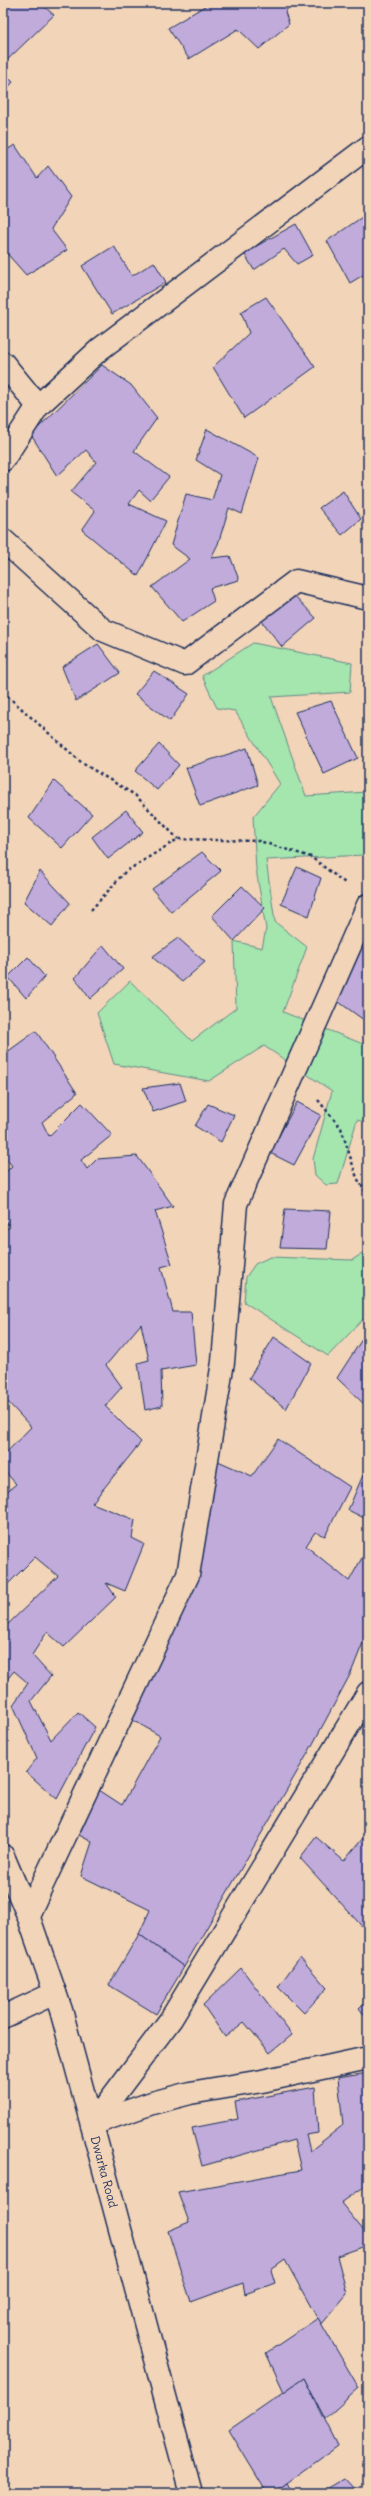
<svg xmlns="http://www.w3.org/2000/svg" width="371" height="2496" font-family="Delius,sans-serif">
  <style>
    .green { fill: #a5e5ae; stroke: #608a86 }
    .building { fill: #c0abdb; stroke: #1b2f5e }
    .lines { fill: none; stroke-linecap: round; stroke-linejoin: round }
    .minor-casing { stroke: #1b2f5e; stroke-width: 25 }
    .path { stroke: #1b2f5e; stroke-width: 2.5; stroke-dasharray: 3 3; stroke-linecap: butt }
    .minor { stroke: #f2d4b8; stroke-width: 22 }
    .labels { text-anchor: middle; stroke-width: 3; stroke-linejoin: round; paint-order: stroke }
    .street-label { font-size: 12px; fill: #1b2f5e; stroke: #f2d4b8 }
  </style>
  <rect width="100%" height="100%" fill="#f2d4b8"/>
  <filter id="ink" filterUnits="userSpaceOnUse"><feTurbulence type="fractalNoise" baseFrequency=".025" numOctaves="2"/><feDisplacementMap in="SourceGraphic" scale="8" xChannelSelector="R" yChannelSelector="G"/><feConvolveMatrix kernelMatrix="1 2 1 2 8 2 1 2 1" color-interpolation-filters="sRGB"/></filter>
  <g filter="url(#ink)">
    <g class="green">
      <path d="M253,643L352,663L350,692L271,697L306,796L367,792L364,855L266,860L275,922L307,947L283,1012L368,1046V1123L357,1120L338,1184L326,1185L315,1175L313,1159L332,1091L264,1046L209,1081L114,1064L97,1013L130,981L192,1041L236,1008L234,941L262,948L266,929L256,869L253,817L280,784L235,711L217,708L202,676Z"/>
      <path d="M368,1250V1314L328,1356L244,1302L246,1277L255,1264L270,1257L352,1260Z"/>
    </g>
    <g class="building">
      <path d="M3,3H40L54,15L3,64Z"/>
      <path d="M210,3H292L285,12L289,24L259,49L238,29L189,59L168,28Z"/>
      <path d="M3,73L13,82L3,93Z"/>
      <path d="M15,145L37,178L48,166L71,197L51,229L67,250L26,275L3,249V152Z"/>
      <path d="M368,213V272L350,283L327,241Z"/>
      <path d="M296,224L313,255L297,264L284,249L254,270L244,253Z"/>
      <path d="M114,246L132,276L154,262L166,282L112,314L82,266Z"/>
      <path d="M266,297L315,367L244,418L213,367L249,333L241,312Z"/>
      <path d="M102,365L131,385L157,418L134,451L169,477L150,500L139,490L129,504L166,521L138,576L82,530L95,511L71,492L96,462L86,450L57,476L31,435Z"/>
      <path d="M207,429L259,458L242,514L229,508L218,544L211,558L230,556L239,580L210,588L214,601L182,622L152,587L190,559L171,545L186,494L212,500L220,475L196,460Z"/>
      <path d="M343,491L361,519L342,535L319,508Z"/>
      <path d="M293,594L316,618L282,647L262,621Z"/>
      <path d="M98,644L120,673L76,701L62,667Z"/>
      <path d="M154,671L189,694L170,721L135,694Z"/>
      <path d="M331,701L358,758L324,774L295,712Z"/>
      <path d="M159,744L179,765L157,790L135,771Z"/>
      <path d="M247,748L258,785L200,806L186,768Z"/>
      <path d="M54,781L92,814L62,848L29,818Z"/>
      <path d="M126,810L143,832L108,859L92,837Z"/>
      <path d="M202,852L221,871L171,912L152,889Z"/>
      <path d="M297,867L321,878L309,916L281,904Z"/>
      <path d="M40,871L70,903L52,926L24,902Z"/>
      <path d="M242,886L265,908L234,941L212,916Z"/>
      <path d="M178,938L205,962L182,982L152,957Z"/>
      <path d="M362,944L368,948V1023L336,1000Z"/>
      <path d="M103,945L123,969L90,999L75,978Z"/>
      <path d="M28,957L45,977L26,998L8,977Z"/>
      <path d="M36,1031L77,1093L42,1122L49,1136L82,1103L112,1135L81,1160L87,1169L97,1159L137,1156L173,1206L155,1211L172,1264L161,1267L173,1312H191L196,1365L161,1371L162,1406L145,1410L138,1363L149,1360L141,1324L106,1365L122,1387L105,1406L141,1442L92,1503L135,1520L132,1538L144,1544L125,1591L106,1583L116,1597L64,1647L47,1632L32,1655L51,1676L31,1701L51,1740L78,1712L95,1727L57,1799L26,1772L37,1758L13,1705L28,1683L14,1671L3,1684V1625L5,1627L58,1576L35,1557L3,1589V1495L16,1484L3,1469V1456L31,1427L8,1402L3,1407V1231L10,1227L3,1217V1175L12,1166L3,1154V1055Z"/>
      <path d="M180,1083L186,1101L153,1112L143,1088Z"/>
      <path d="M297,1102L321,1115L294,1165L270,1153Z"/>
      <path d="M208,1104L234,1115L221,1142L195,1126Z"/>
      <path d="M285,1209L331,1211L327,1249L280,1248Z"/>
      <path d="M368,1330V1408L337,1378Z"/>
      <path d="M274,1337L311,1363L286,1409L249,1378Z"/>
      <path d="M278,1439L350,1487L325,1536L315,1532L306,1546L349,1581L368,1547V1630L351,1673L308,1753L184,1967L139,1934L150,1910L81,1876L92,1842L79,1835L99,1790L122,1805L160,1736L128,1717L218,1461L252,1476Z"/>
      <path d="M363,1475L368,1478V1520L348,1510Z"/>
      <path d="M368,1832V1933L300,1858L316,1837L344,1861Z"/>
      <path d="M139,1934L184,1967L156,2014L109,1985Z"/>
      <path d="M300,1957L327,1988L304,2013L278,1987Z"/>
      <path d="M241,1968L292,2035L270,2053L244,2022L225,2037L203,2005Z"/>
      <path d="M368,1999V2020L359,2008Z"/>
      <path d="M368,2073V2184L341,2203L368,2236V2245L337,2256L347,2294L321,2325L285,2260L271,2270L275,2283L245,2294L243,2283L191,2302L168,2231L189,2222L178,2192L301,2170L294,2140L202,2166L192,2128L238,2119L235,2102L315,2087L318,2133L306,2135L310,2151L343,2125L338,2078Z"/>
      <path d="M318,2318L359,2388L325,2419L304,2378L284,2392L266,2353Z"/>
      <path d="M304,2378L338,2446L273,2493H267L229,2430Z"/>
      <path d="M345,2478L359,2493H320Z"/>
      <path d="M287,2483L293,2493H273Z"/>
    </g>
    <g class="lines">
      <defs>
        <g id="minor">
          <path d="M3,363L38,406"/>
          <path d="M3,460L38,406L100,349L368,147"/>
          <path d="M3,540L103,630L185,664L296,581L368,598"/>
          <path d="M3,1856L28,1915L61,2010L191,2493"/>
          <path d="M28,1915L188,1575L223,1362L236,1204L368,905"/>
          <path d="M3,2017L55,1993"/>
          <path d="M92,2124L171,2019L368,1693"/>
          <path d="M92,2124L152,2103L190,2093L262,2081L368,2058"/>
        </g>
      </defs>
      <use href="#minor" class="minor-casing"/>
      <g class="path">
        <path d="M3,692L82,763L135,795L178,839"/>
        <path d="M91,910L125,872L178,839L259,841L311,857L345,883"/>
        <path d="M318,1100L341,1128L357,1178L368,1195"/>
      </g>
      <use href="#minor" class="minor"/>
    </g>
  </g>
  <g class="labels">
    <g class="street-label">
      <text transform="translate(104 2172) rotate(75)" y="4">Dwarka Road</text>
    </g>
  </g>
  <rect width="371" height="2496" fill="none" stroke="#f2d4b8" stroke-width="16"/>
  <rect x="8" y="8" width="355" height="2480" fill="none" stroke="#1b2f5e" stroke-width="1.5" filter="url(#ink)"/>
</svg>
